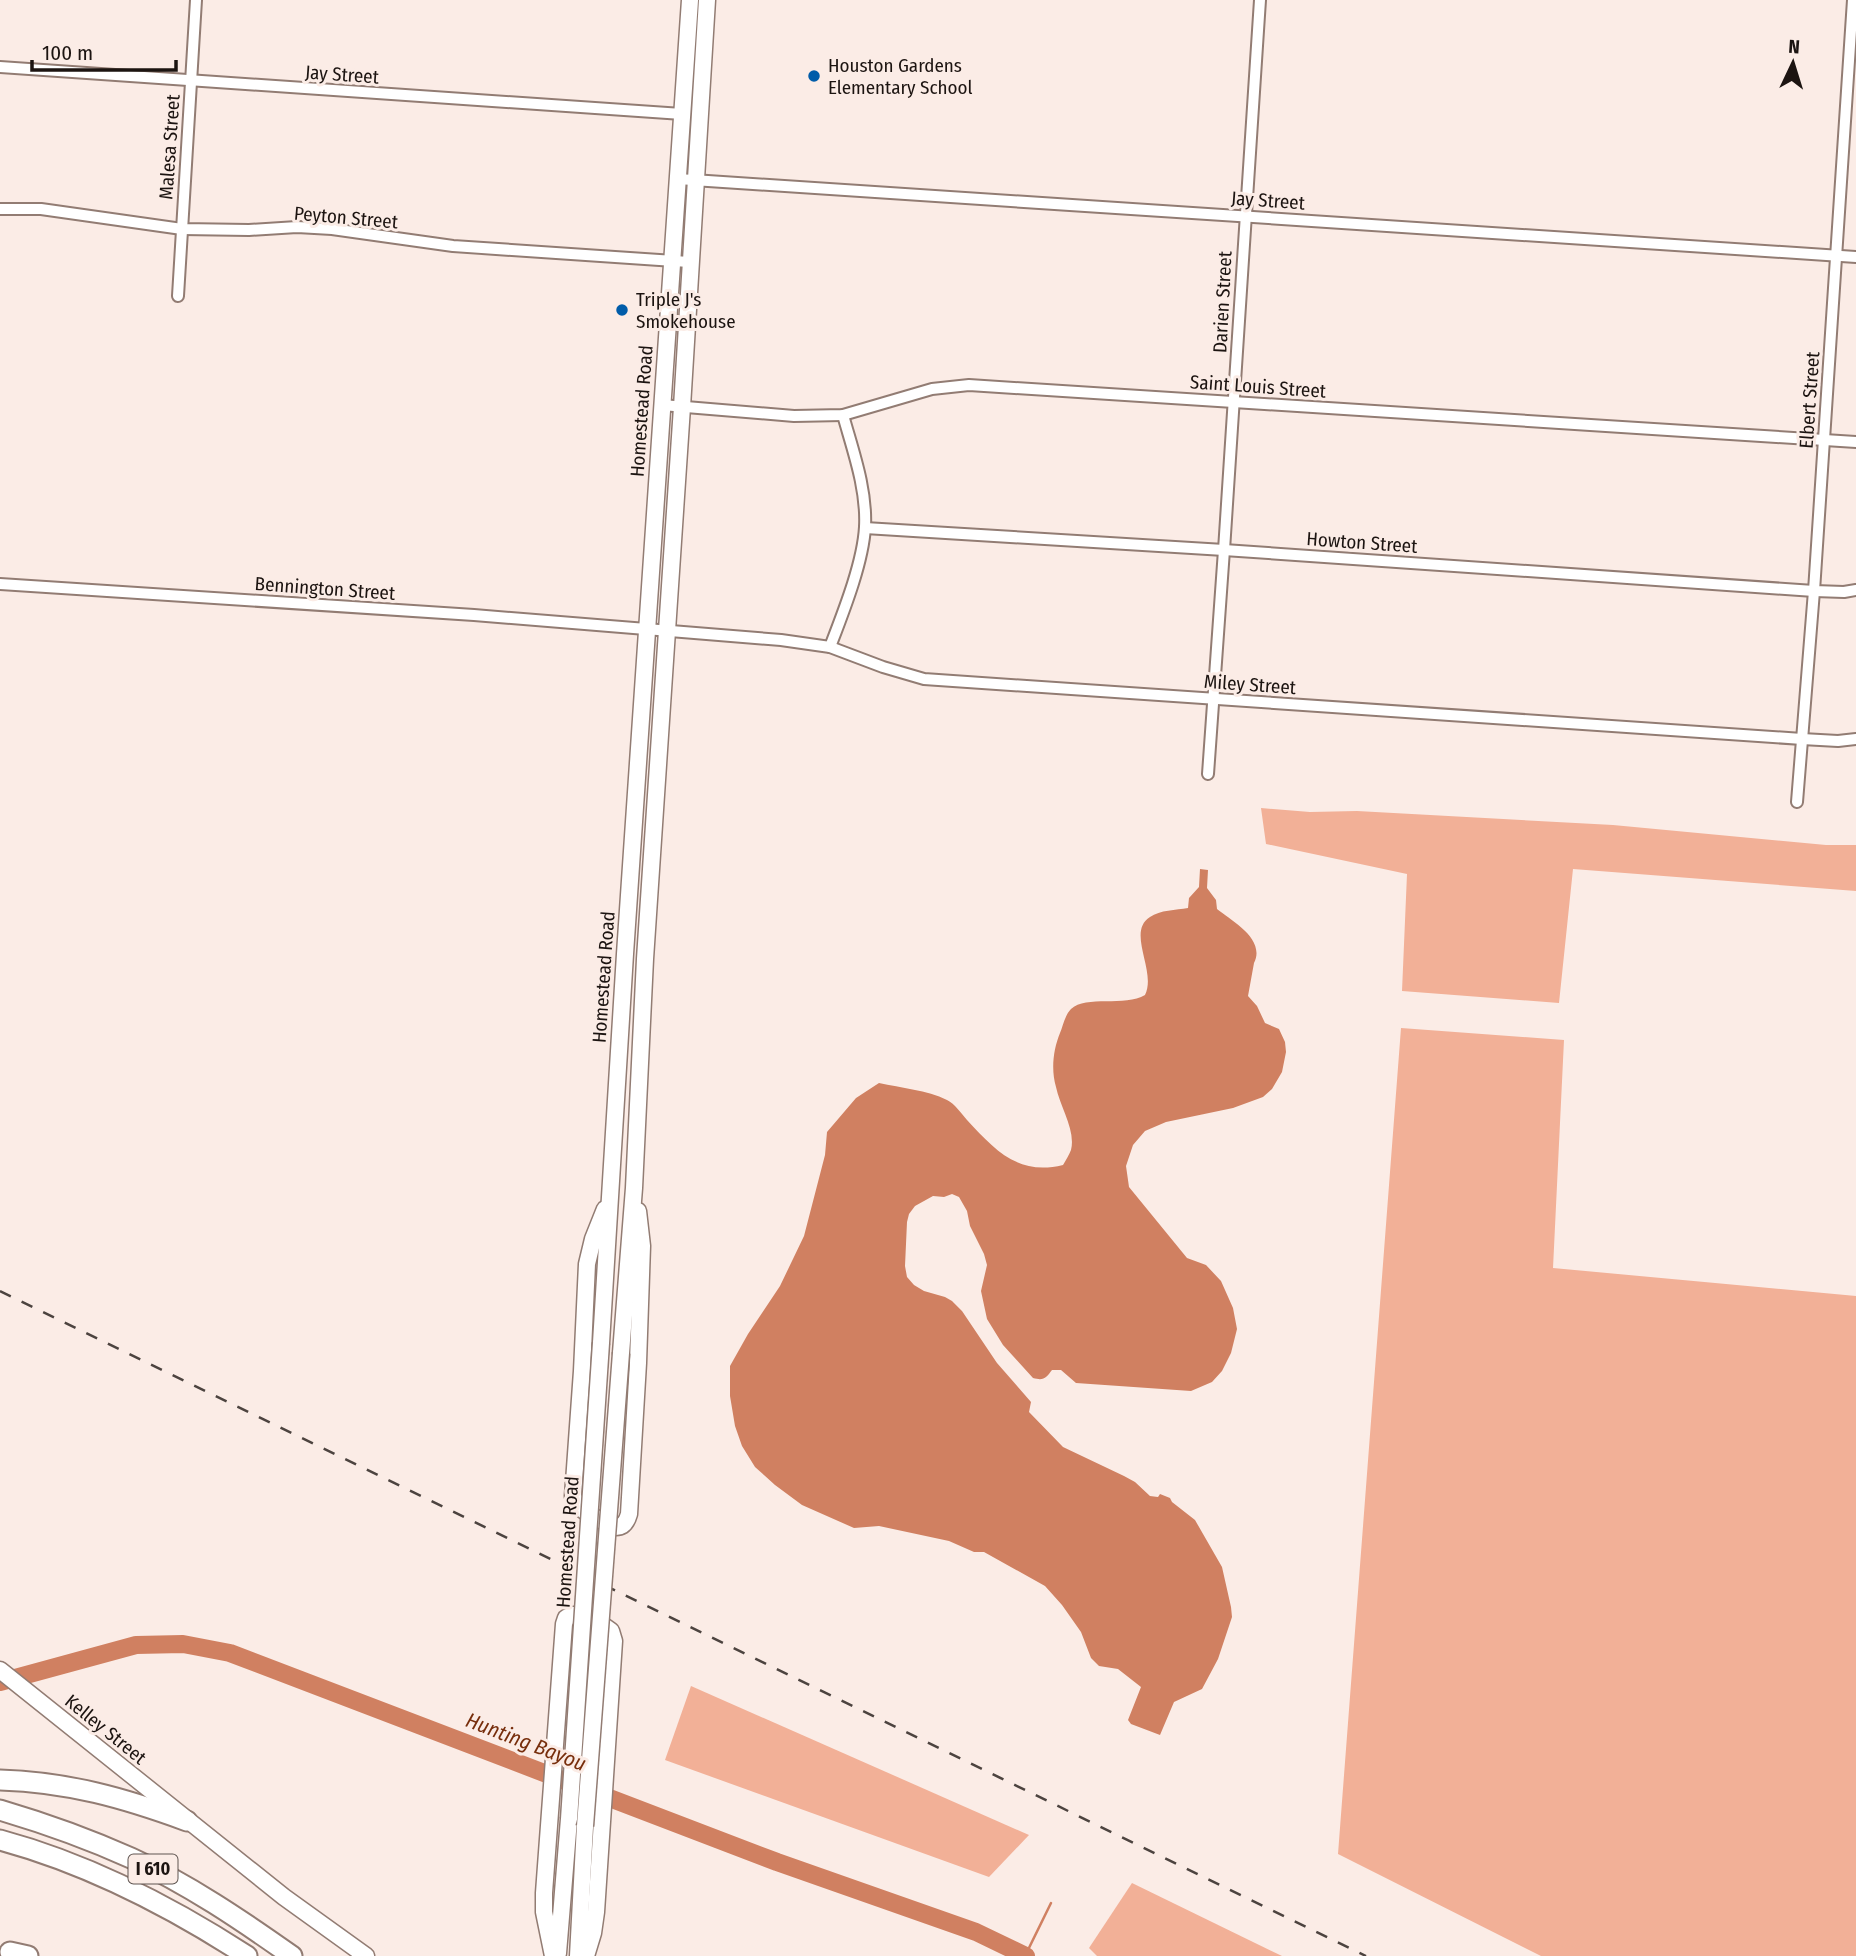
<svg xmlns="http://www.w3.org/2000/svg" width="1856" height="1956" font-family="'Fira Sans Condensed',sans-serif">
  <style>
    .green { fill: #f2b097 }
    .water { fill: #d08061 }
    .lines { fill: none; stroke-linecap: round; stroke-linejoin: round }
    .stream { stroke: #d08061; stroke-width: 2.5 }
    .river { stroke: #d08061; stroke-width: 18 }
    .minor-casing { stroke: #927c73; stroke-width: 14 }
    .secondary-casing { stroke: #927c73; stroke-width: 19 }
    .motorway-casing { stroke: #927c73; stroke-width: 23 }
    .minor { stroke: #fff; stroke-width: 10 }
    .secondary { stroke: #fff; stroke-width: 16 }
    .motorway { stroke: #fff; stroke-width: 19 }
    .rail { stroke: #4c433f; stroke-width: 2.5; stroke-dasharray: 12 12; stroke-linecap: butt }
    .secondary-bridge-casing { stroke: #927c73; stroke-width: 19; stroke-linecap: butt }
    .secondary-bridge { stroke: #fff; stroke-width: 16 }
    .poi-dot { fill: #005ca9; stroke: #fbece6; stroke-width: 2.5 }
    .labels { text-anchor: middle; stroke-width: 6; stroke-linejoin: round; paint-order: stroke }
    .shield { fill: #fbece6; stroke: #5f5551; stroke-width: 2 }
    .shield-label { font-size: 18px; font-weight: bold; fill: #1c1411 }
    .poi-label { font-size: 19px; fill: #1c1411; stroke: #fbece6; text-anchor: start }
    .street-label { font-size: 19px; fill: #1c1411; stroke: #fbece6 }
    .water-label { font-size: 21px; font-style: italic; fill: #772e0c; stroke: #fbece6 }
  </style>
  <rect width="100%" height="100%" fill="#fbece6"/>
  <g class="green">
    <path d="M1261,808L1310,812L1357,811L1613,825L1826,845H1856V891L1573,869L1559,1003L1402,991L1407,874L1266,844Z"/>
    <path d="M1401,1028L1564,1040L1553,1268L1856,1296V1956H1541L1338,1854Z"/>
    <path d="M691,1686L1029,1835L989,1877L665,1760Z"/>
    <path d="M1132,1883L1282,1956H1097L1089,1948Z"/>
  </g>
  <path class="water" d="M1200,869L1208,870L1207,888L1216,900L1217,909C1232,921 1266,939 1254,963L1248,996L1257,1006L1265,1023L1279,1029L1285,1042L1286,1052L1282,1072L1272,1089L1263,1097L1233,1108L1166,1122L1145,1131L1133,1145L1126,1166L1129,1187L1187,1258L1206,1265L1221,1281L1233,1308L1237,1329L1231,1353L1222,1371L1212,1382L1191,1391L1076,1383L1061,1370H1052C1046,1378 1044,1381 1033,1378L1003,1345L987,1319L981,1291L987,1265L984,1254L970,1226L967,1211L959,1197L952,1194L944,1197L933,1196L915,1206L909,1214L907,1222L905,1266L907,1277L914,1285L924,1291L945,1297L952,1301L962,1311L997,1363L1031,1402L1029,1412L1063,1447L1124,1476L1135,1482L1150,1496L1158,1497L1160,1494L1170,1498L1172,1502L1195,1520L1222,1567L1231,1607L1232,1617L1218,1659L1202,1689L1174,1702L1160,1735L1131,1724L1128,1720L1141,1687L1118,1669L1099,1666L1091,1658L1081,1632L1062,1605L1045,1586L984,1552H974L949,1541L879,1526L854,1528L802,1505L775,1485L755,1467L742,1446L735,1426L730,1396V1366L748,1334L780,1286L804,1236L825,1155L827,1132L856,1098L879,1083C901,1088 927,1090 947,1100C955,1104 961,1113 967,1120C995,1150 1018,1176 1063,1165C1066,1160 1069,1155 1071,1150C1076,1130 1060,1107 1056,1087C1051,1070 1053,1050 1060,1033C1063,1026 1065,1015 1071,1009C1086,995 1125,1007 1145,995C1157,971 1126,932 1150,917C1160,910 1176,910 1188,908L1189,898L1199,887Z"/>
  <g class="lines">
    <path class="stream" d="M1025,1956L1051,1903"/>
    <path class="river" d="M0,1682L136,1645L183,1644L230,1653L777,1862L976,1932L1026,1956"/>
    <defs>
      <g id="minor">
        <path d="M0,67L682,114"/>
        <path d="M678,179L1856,257"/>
        <path d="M0,209H41L182,229L249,230L297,227L332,229L453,246L689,262"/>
        <path d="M178,296L196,0"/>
        <path d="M662,405L794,416L843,415L932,389L969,385L1856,442"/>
        <path d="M865,528L1224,550L1814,591L1844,592L1856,590"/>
        <path d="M0,584L474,615L781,640L830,647L883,667L924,679L1802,739L1838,741L1856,739"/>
        <path d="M830,647C843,613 863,563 865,527C867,489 853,451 843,415"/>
        <path d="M1208,774L1224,550L1260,0"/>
        <path d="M1797,802L1814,591L1853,0"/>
      </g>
      <g id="secondary">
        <path d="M605,1209L593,1239L587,1264L582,1371L573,1496C579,1514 600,1519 616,1527C624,1527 627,1521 629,1514L638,1363L642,1246L638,1211"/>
        <path d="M601,1343L625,954L690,0"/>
        <path d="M621,1353L634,1188L645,959L682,407L707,0"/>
        <path d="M0,1670L284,1897L366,1956"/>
        <path d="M558,1953L569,1819"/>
        <path d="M553,1956L544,1912V1893L564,1624L566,1618L572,1615H578L604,1626L611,1631L614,1641L596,1912L593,1933L586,1956"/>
        <path d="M578,1956L585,1826"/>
      </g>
      <g id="motorway">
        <path d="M0,1780C68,1782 124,1798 187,1821"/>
        <path d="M0,1810C44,1823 89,1839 131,1858C188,1884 241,1920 292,1956"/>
        <path d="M0,1840C89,1864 170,1906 247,1956"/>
        <path d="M10,1952L28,1956"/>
      </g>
    </defs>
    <use href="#minor" class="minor-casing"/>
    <use href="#secondary" class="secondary-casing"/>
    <use href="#motorway" class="motorway-casing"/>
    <use href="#minor" class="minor"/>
    <use href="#secondary" class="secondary"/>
    <use href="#motorway" class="motorway"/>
    <path class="rail" d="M0,1291L1366,1956"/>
    <defs>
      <g id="secondary-bridge">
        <path d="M569,1819L601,1343"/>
        <path d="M585,1826L621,1353"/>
      </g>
    </defs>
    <use href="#secondary-bridge" class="secondary-bridge-casing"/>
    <use href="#secondary-bridge" class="secondary-bridge"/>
  </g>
  <g class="poi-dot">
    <circle cx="814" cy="76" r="7"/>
    <circle cx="622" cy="310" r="7"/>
  </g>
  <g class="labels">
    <rect class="shield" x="128.5" y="1854.5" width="49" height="29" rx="5"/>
    <g class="shield-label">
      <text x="153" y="1875">I 610</text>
    </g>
    <g class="poi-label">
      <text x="828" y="72">Houston Gardens<tspan x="828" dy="22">Elementary School</tspan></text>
      <text x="636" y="306">Triple J's<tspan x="636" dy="22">Smokehouse</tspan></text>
    </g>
    <g class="street-label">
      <text transform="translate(342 74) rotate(4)" y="7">Jay Street</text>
      <text transform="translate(169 147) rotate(-86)" y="7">Malesa Street</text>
      <text transform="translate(1268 200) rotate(4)" y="7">Jay Street</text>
      <text transform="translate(346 217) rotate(5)" y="7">Peyton Street</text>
      <text transform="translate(1222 302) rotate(-87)" y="7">Darien Street</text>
      <text transform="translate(1258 386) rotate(4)" y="7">Saint Louis Street</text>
      <text transform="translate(1809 400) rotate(-86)" y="7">Elbert Street</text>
      <text transform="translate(641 411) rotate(-86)" y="7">Homestead Road</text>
      <text transform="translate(1362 542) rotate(4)" y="7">Howton Street</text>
      <text transform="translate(325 588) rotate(4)" y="7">Bennington Street</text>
      <text transform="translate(1250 684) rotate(4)" y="7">Miley Street</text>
      <text transform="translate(603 977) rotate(-86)" y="7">Homestead Road</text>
      <text transform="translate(567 1542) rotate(-86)" y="7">Homestead Road</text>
      <text transform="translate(106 1729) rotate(39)" y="7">Kelley Street</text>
    </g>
    <g class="water-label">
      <text transform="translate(526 1742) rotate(21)" y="7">Hunting Bayou</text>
    </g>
  </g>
  <g transform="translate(1793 63) rotate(4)" stroke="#fbece6" stroke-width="5" paint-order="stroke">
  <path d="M0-5L12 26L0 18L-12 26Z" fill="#1c1411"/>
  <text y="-10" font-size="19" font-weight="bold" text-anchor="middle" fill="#1c1411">N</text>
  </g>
  <path d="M32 60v10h144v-10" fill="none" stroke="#1c1411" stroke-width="3.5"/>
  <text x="42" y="60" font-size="21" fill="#1c1411" stroke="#fbece6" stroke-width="5" paint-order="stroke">100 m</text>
</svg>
